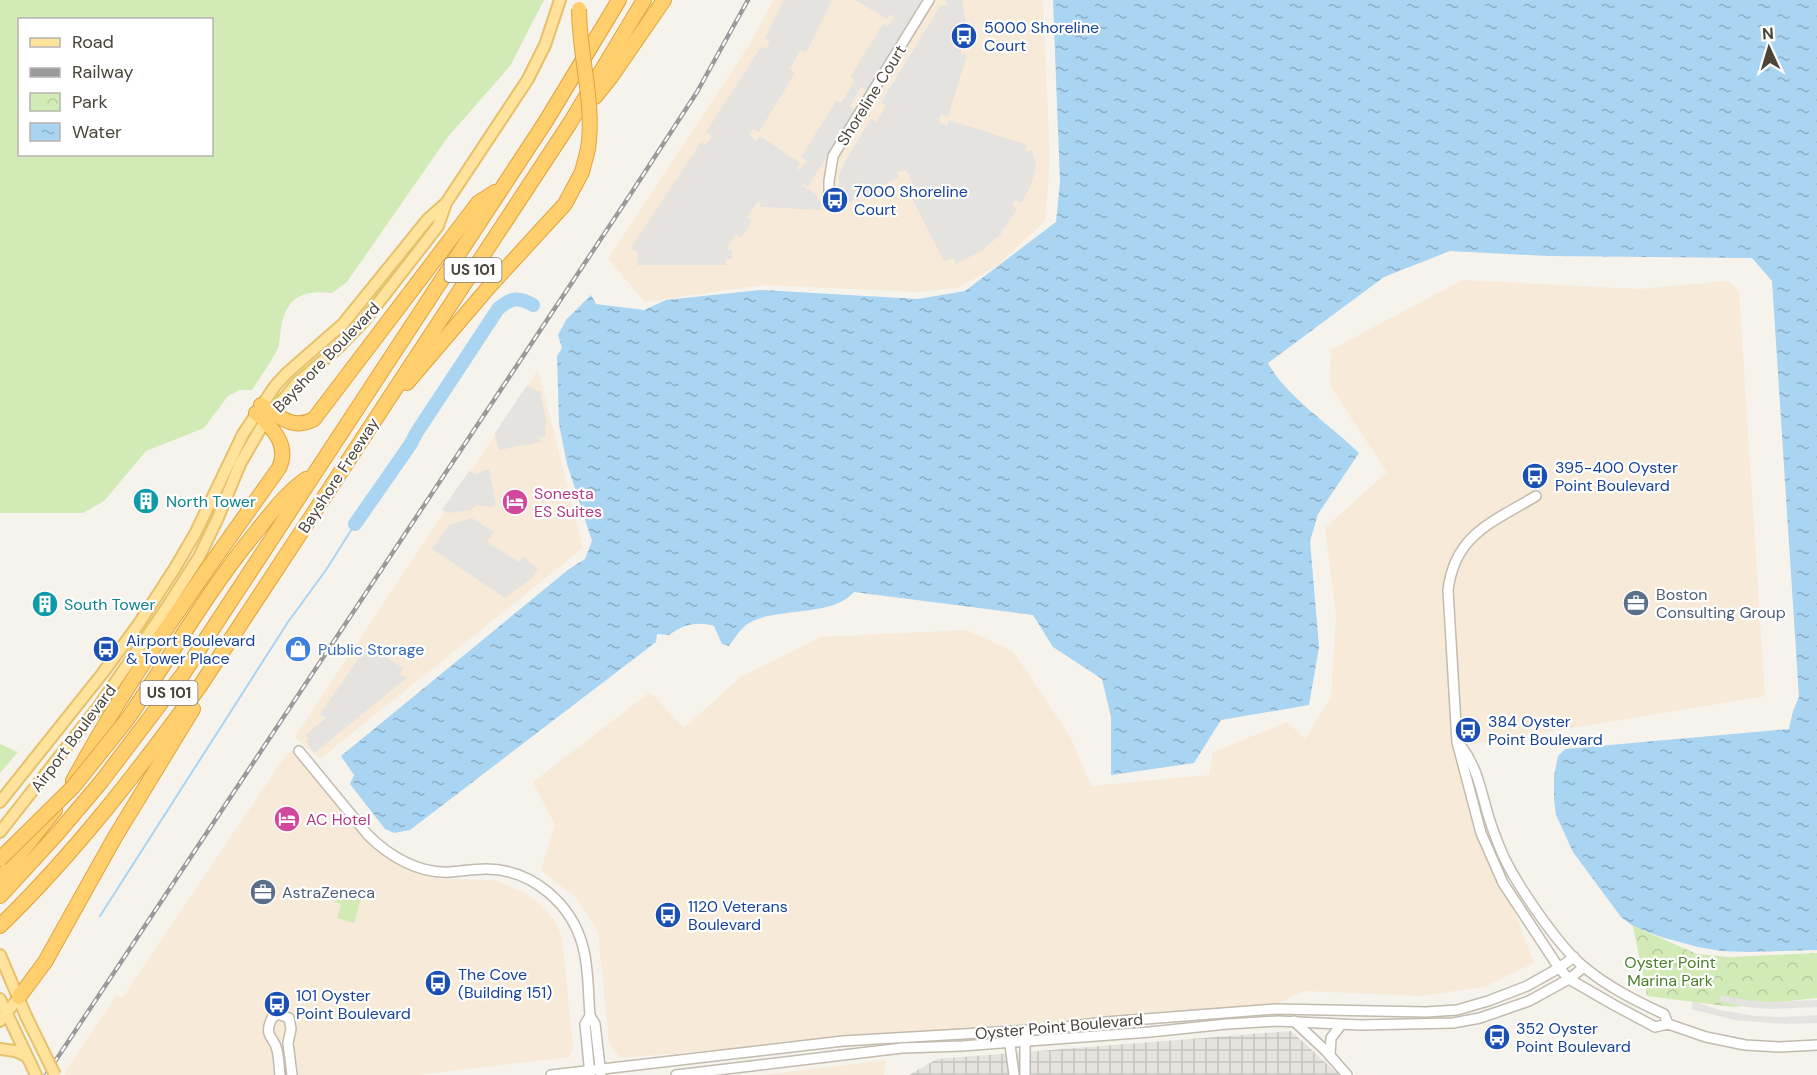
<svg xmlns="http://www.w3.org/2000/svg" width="1817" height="1075" font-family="'DM Sans',sans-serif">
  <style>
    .commercial { fill: #f7ead8 }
    .industrial { fill: url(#industrial-grid) }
    .grass { fill: #d2eab5; fill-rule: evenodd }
    .park { fill: url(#park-crowns) }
    .parking { fill: #e5e3e0 }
    .water { fill: url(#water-ripples) }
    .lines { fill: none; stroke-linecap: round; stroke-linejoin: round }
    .stream { stroke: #a9d4f2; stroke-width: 2 }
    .river { stroke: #a9d4f2; stroke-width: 14 }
    .minor-casing { stroke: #c2bbae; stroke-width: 12 }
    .major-casing { stroke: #e6c16a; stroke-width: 14 }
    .highway-casing { stroke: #e0a43c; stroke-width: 16 }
    .minor { stroke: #fff; stroke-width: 9 }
    .major { stroke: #ffe39c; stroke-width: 10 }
    .highway { stroke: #ffcf6e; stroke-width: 14 }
    .rail-casing { stroke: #9a9a9a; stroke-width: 4.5 }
    .rail { stroke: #fff; stroke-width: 2; stroke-dasharray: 7; stroke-linecap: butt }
    .major-bridge-casing { stroke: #e6c16a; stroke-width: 14; stroke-linecap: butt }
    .highway-bridge-casing { stroke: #e0a43c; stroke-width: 16; stroke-linecap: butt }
    .major-bridge { stroke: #ffe39c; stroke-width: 10 }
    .highway-bridge { stroke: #ffcf6e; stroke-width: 14 }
    .labels { text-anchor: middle; stroke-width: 4.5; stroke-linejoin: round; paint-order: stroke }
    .shield { fill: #fff; stroke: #817c74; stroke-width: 1.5 }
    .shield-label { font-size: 15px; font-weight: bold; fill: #4b4439 }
    .transit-label { font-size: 16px; fill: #164399; stroke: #fff; text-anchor: start }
    .street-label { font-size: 16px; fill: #4b4439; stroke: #fff }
    .hotel-label { font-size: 16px; fill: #b23c85; stroke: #fff; text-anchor: start }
    .culture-label { font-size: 16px; fill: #0d838f; stroke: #fff; text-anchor: start }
    .service-label { font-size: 16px; fill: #4e5e75; stroke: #fff; text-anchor: start }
    .shop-label { font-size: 16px; fill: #366cbe; stroke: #fff; text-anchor: start }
    .park-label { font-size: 16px; fill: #4a7f2a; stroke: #fff }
  </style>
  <defs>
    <pattern id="industrial-grid" width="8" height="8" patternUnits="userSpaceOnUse" patternTransform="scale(1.5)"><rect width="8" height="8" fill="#e6e2dd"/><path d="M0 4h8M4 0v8" fill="none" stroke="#c7c3be"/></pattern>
    <pattern id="park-crowns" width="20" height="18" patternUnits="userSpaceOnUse" patternTransform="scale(1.5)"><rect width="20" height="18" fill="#d2eab5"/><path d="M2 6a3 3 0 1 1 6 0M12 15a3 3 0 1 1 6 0" fill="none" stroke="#b6ca9c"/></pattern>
    <pattern id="water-ripples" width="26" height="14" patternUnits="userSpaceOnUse" patternTransform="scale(1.5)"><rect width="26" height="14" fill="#a9d4f2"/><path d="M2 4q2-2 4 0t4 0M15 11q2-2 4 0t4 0" fill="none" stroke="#8caec5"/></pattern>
  </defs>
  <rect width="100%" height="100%" fill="#f6f3ec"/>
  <g class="commercial">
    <path d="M773,0H1043L1050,161L1045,221L997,266L957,288L918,292L763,285L645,302L608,259L753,39Z"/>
    <path d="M1462,280L1639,289L1728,281L1739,291L1765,696L1452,748L1534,963L1486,986L1423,996L1304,991L1278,1003L621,1058L609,1044L598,932L575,897L541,870L555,825L533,782L650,692L684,728L742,676L821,637L966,630L1013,651L1071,738L1091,786L1209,775L1213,752L1287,722L1305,739L1331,697L1336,615L1325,528L1387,472L1330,386L1331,350Z"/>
    <path d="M538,370L583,548L320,759L295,737Z"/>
    <path d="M294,750L355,828L375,850L400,865L439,879L491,880L501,882L527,894L541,905L555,921L562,937L573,1048L569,1057L417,1075H66L64,1073L117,995L122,998L286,755Z"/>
    <path d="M886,1060L884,1075H763Z"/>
  </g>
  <path class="industrial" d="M1291,1031L1339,1075H909L937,1059Z"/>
  <g class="grass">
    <path d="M0,0H544L510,66L447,138L347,282L332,293C302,290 287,297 281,327C280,335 280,344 277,350C270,364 260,377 252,390H240L228,396L204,428L146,451L104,501L83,513H0ZM20,20H212V154H20Z"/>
    <path d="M0,744L18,752L0,773Z"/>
    <path d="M338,888L362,896L354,923L337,918L341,904L334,902Z"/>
  </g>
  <path class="park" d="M1633,926L1697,954L1729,957L1817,953V998L1733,1007L1647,996Z"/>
  <g class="parking">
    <path d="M784,0H832L806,53L800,50L790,69L795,73L759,132L753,129L749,135L756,141L760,136L800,163L797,168L800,170L807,161L801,157L836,101L841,103L855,80L850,77L883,24L888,26L894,17L890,14L887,19L855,0H923L867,90L861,87L850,106L855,110L808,187L803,184L802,185L817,195L821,204V210L760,207L759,200L747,217L752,221L741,238L735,235L726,249L732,250V259H726V265H637L638,253L631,248L701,142L706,145L712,136L706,132L761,47L766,49L770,42L765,38Z"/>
    <path d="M946,0H962L968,33L963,34L961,54L967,55L948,116L941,114L939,122L947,126L949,120L1027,145L1025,151L1032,150L1036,166L1031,186L1021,203L1015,200L1012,206L1017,209L1000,235L983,250L956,264L953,258L944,261L905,185L912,182L906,170L897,172L899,177L842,206L839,201L845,187H839V176L844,163L871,119L876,122L886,106L881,102L941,5L947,6Z"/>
    <path d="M527,385L537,391H540L546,420L545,437H540L541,442L499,450L495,433Z"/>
    <path d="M489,469L496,505L490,507L476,505L471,510L447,513L442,510L469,471L475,474Z"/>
    <path d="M472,518L494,532L487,542L519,562L523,557L538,568L532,578L505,598L432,549L449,525Z"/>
    <path d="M368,645L403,668L400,674L407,678L314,753L306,741L309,739L306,735L326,718L320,714Z"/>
    <path d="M1721,995L1746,1000L1771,1002L1817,1000V1007L1770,1009L1746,1007L1720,1001Z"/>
    <path d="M1693,1001L1719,1010L1755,1016L1783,1017L1817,1015V1023L1784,1024L1734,1020L1691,1009Z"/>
  </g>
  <path class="water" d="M1053,0H1817V950L1750,952L1721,951L1698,947L1661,937L1633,926L1621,917L1573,852L1556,815L1554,799V776L1558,756L1565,749L1789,729L1793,711L1799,697L1772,281L1752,258L1548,256L1450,251L1384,277L1268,363C1287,398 1331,425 1359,453L1318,514L1310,541L1319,647L1309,705L1221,720L1194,763L1111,775V717L1102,679L1053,647L1033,615L854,592C833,617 779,607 751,622C742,626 735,638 729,646L722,644L714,626C698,621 683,624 669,635L657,634L656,642L410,830L394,833L385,829L350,784L354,775L341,756L569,569L585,559L592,541L567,464L559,424L557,356L562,348L558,335L566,320L591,295L596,304L644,310L666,300L760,290L918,299L965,291L1056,222L1060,182Z"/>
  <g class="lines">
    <path class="stream" d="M100,916L288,622L326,570L355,524"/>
    <path class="river" d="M355,524L410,445L417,432L498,309C511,297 519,297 533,305"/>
    <defs>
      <g id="minor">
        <path d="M829,194V181L833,156L929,0"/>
        <path d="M1536,496C1493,522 1455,534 1448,590L1457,742L1481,833L1503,883L1559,968L1569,979L1614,1005L1655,1027L1668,1024L1706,1037L1745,1045L1779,1047L1817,1045"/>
        <path d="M1461,746C1478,768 1481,792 1489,818C1492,828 1496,838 1500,848C1512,879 1559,947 1584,967C1608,987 1636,1001 1664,1014L1668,1024"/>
        <path d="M299,751L368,835C389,856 419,874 450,872C462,871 474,869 486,869C532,869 572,904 583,947C589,969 588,993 590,1016L595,1024L601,1075"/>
        <path d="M590,1016L585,1024L590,1075"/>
        <path d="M1294,1021L1326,1051L1347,1075"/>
        <path d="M1025,1036V1075"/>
        <path d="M1009,1037L1014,1075"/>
        <path d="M1330,1056L1331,1038L1341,1025"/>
        <path d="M280,1075C279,1067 279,1058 277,1050C274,1036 263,1037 272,1018L278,1014L289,1018L291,1029L288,1043L292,1075"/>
        <path d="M551,1075L843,1041L1048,1029L1106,1022L1276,1009L1426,1012L1457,1010L1488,1001L1527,986L1559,968L1574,957"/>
        <path d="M676,1075L902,1048L962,1046L1150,1032L1227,1024L1278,1021L1360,1025L1453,1023L1480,1018L1529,1001L1569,979L1584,967"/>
      </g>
      <g id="major">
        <path d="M0,802L102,674L138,625L175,568L196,532L243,434L275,386L287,373L343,324L428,219L446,203L528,79L545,45L560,0"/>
        <path d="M0,832L99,706L167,607L199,557L217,520L240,464L265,421L297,383L340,346L365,320L438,226L445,206"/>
        <path d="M0,955L26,1016"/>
        <path d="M0,999L36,1075"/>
        <path d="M0,1021L19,997"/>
        <path d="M0,1049L15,1051L26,1056"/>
      </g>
      <g id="highway">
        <path d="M595,97L611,77L664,0"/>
        <path d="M407,383L488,288L565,204L582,172L588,149"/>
        <path d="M261,405C279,416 293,431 314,419L478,203L495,192"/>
        <path d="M126,721C170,658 207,591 256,532C272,512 286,493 306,479"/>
        <path d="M73,781C132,671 207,570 279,468C290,445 272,427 256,413"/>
        <path d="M0,879L55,810"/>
        <path d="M0,896L57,834L101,782L183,674L546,121L619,0"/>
        <path d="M0,926C75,853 139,770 200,686L570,123L644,0"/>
        <path d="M19,997L45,962L115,837L193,709"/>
      </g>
    </defs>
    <use href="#minor" class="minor-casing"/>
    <use href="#major" class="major-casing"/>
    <use href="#highway" class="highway-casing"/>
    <use href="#minor" class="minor"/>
    <use href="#major" class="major"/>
    <use href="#highway" class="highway"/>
    <defs>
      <path id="rail" d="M46,1075L630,195L697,92L748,0"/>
    </defs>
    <use href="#rail" class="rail-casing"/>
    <use href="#rail" class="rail"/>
    <defs>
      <path id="major-bridge" d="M26,1016L55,1075"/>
      <g id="highway-bridge">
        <path d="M579,9C579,56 595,102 588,149"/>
        <path d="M0,859L73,787L126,721"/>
      </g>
    </defs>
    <use href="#major-bridge" class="major-bridge-casing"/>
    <use href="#highway-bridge" class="highway-bridge-casing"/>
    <use href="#major-bridge" class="major-bridge"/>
    <use href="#highway-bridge" class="highway-bridge"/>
  </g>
  <defs>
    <symbol id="bus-disc" viewBox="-11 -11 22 22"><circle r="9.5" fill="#1a4fb4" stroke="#fff"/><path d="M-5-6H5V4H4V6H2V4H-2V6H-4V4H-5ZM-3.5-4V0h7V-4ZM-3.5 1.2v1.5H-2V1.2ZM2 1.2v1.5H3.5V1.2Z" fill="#fff"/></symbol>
    <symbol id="building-disc" viewBox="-11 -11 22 22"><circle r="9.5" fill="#0f9aa8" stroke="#fff"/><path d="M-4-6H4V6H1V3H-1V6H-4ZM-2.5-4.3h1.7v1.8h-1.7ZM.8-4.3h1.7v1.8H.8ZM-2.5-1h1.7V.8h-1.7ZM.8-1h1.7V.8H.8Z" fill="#fff"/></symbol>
    <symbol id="hotel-disc" viewBox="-11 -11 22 22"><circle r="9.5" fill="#d1479c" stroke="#fff"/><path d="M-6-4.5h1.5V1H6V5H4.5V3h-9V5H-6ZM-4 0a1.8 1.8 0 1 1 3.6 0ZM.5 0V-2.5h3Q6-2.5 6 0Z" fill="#fff"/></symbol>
    <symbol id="office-disc" viewBox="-11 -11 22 22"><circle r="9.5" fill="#5c6f8a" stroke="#fff"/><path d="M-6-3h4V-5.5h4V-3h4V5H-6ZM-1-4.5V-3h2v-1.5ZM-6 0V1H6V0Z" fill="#fff"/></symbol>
    <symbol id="shop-disc" viewBox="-11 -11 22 22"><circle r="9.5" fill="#3f7fe0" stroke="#fff"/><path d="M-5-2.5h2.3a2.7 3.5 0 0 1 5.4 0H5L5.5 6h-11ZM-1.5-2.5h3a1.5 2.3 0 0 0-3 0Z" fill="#fff"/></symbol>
  </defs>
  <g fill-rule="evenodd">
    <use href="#bus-disc" x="949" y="21" width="30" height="30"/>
    <use href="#bus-disc" x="820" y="185" width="30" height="30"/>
    <use href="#bus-disc" x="1520" y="461" width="30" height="30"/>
    <use href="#building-disc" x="131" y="486" width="30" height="30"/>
    <use href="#hotel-disc" x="500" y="487" width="30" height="30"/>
    <use href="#office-disc" x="1621" y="588" width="30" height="30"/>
    <use href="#building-disc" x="30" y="589" width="30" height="30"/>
    <use href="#bus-disc" x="91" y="634" width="30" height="30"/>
    <use href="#shop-disc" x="283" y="634" width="30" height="30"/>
    <use href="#bus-disc" x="1453" y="715" width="30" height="30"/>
    <use href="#hotel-disc" x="272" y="804" width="30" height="30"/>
    <use href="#office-disc" x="248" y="877" width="30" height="30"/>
    <use href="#bus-disc" x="653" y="900" width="30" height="30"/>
    <use href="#bus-disc" x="423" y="968" width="30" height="30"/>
    <use href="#bus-disc" x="262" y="989" width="30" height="30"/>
    <use href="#bus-disc" x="1482" y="1022" width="30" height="30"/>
  </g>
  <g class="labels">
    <g class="shield">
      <rect x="444.5" y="258" width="57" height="24" rx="4.5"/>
      <rect x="140.5" y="681" width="57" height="24" rx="4.5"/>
    </g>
    <g class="shield-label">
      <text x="473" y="275">US 101</text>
      <text x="169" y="698">US 101</text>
    </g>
    <g class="transit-label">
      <text x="984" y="33">5000 Shoreline<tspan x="984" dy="18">Court</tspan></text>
      <text x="854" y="197">7000 Shoreline<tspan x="854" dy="18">Court</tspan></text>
      <text x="1555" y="473">395-400 Oyster<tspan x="1555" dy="18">Point Boulevard</tspan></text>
      <text x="126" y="646">Airport Boulevard<tspan x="126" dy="18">&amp; Tower Place</tspan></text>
      <text x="1488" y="727">384 Oyster<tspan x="1488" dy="18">Point Boulevard</tspan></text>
      <text x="688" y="912">1120 Veterans<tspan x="688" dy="18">Boulevard</tspan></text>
      <text x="458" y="980">The Cove<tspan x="458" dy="18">(Building 151)</tspan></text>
      <text x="296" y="1001">101 Oyster<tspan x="296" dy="18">Point Boulevard</tspan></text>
      <text x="1516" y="1034">352 Oyster<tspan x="1516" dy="18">Point Boulevard</tspan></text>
    </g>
    <g class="street-label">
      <text transform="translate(871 95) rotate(-58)" y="6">Shoreline Court</text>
      <text transform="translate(326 357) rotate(-46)" y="6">Bayshore Boulevard</text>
      <text transform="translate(338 475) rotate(-57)" y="6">Bayshore Freeway</text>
      <text transform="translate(73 738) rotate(-53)" y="6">Airport Boulevard</text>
      <text transform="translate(1059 1026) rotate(-5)" y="6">Oyster Point Boulevard</text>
    </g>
    <g class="hotel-label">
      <text x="534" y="499">Sonesta<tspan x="534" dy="18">ES Suites</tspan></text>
      <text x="306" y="825">AC Hotel</text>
    </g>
    <g class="culture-label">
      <text x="166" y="507">North Tower</text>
      <text x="64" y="610">South Tower</text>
    </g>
    <g class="service-label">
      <text x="1656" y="600">Boston<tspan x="1656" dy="18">Consulting Group</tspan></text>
      <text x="282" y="898">AstraZeneca</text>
    </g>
    <g class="shop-label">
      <text x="318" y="655">Public Storage</text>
    </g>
    <g class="park-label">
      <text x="1670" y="968">Oyster Point<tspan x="1670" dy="18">Marina Park</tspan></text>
    </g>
  </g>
  <rect x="18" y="18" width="195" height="138" fill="#ffffff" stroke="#b7b4b0" stroke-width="1.5"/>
  <rect x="30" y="38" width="30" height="9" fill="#ffe39c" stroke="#b7b4b0" stroke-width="1.5"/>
  <text x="72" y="48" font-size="18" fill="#4b4439">Road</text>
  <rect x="30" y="68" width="30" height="9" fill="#9a9a9a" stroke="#b7b4b0" stroke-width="1.5"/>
  <text x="72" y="78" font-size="18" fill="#4b4439">Railway</text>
  <rect x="30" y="93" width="30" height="18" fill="url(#park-crowns)" stroke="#b7b4b0" stroke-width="1.5"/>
  <text x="72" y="108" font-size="18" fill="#4b4439">Park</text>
  <rect x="30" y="123" width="30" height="18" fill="url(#water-ripples)" stroke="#b7b4b0" stroke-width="1.5"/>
  <text x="72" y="138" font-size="18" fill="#4b4439">Water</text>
  <g transform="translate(1769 48) rotate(356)" stroke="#ffffff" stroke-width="4.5" paint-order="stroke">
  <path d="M0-4.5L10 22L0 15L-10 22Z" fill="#4b4439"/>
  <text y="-9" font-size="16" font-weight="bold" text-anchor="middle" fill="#4b4439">N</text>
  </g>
</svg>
